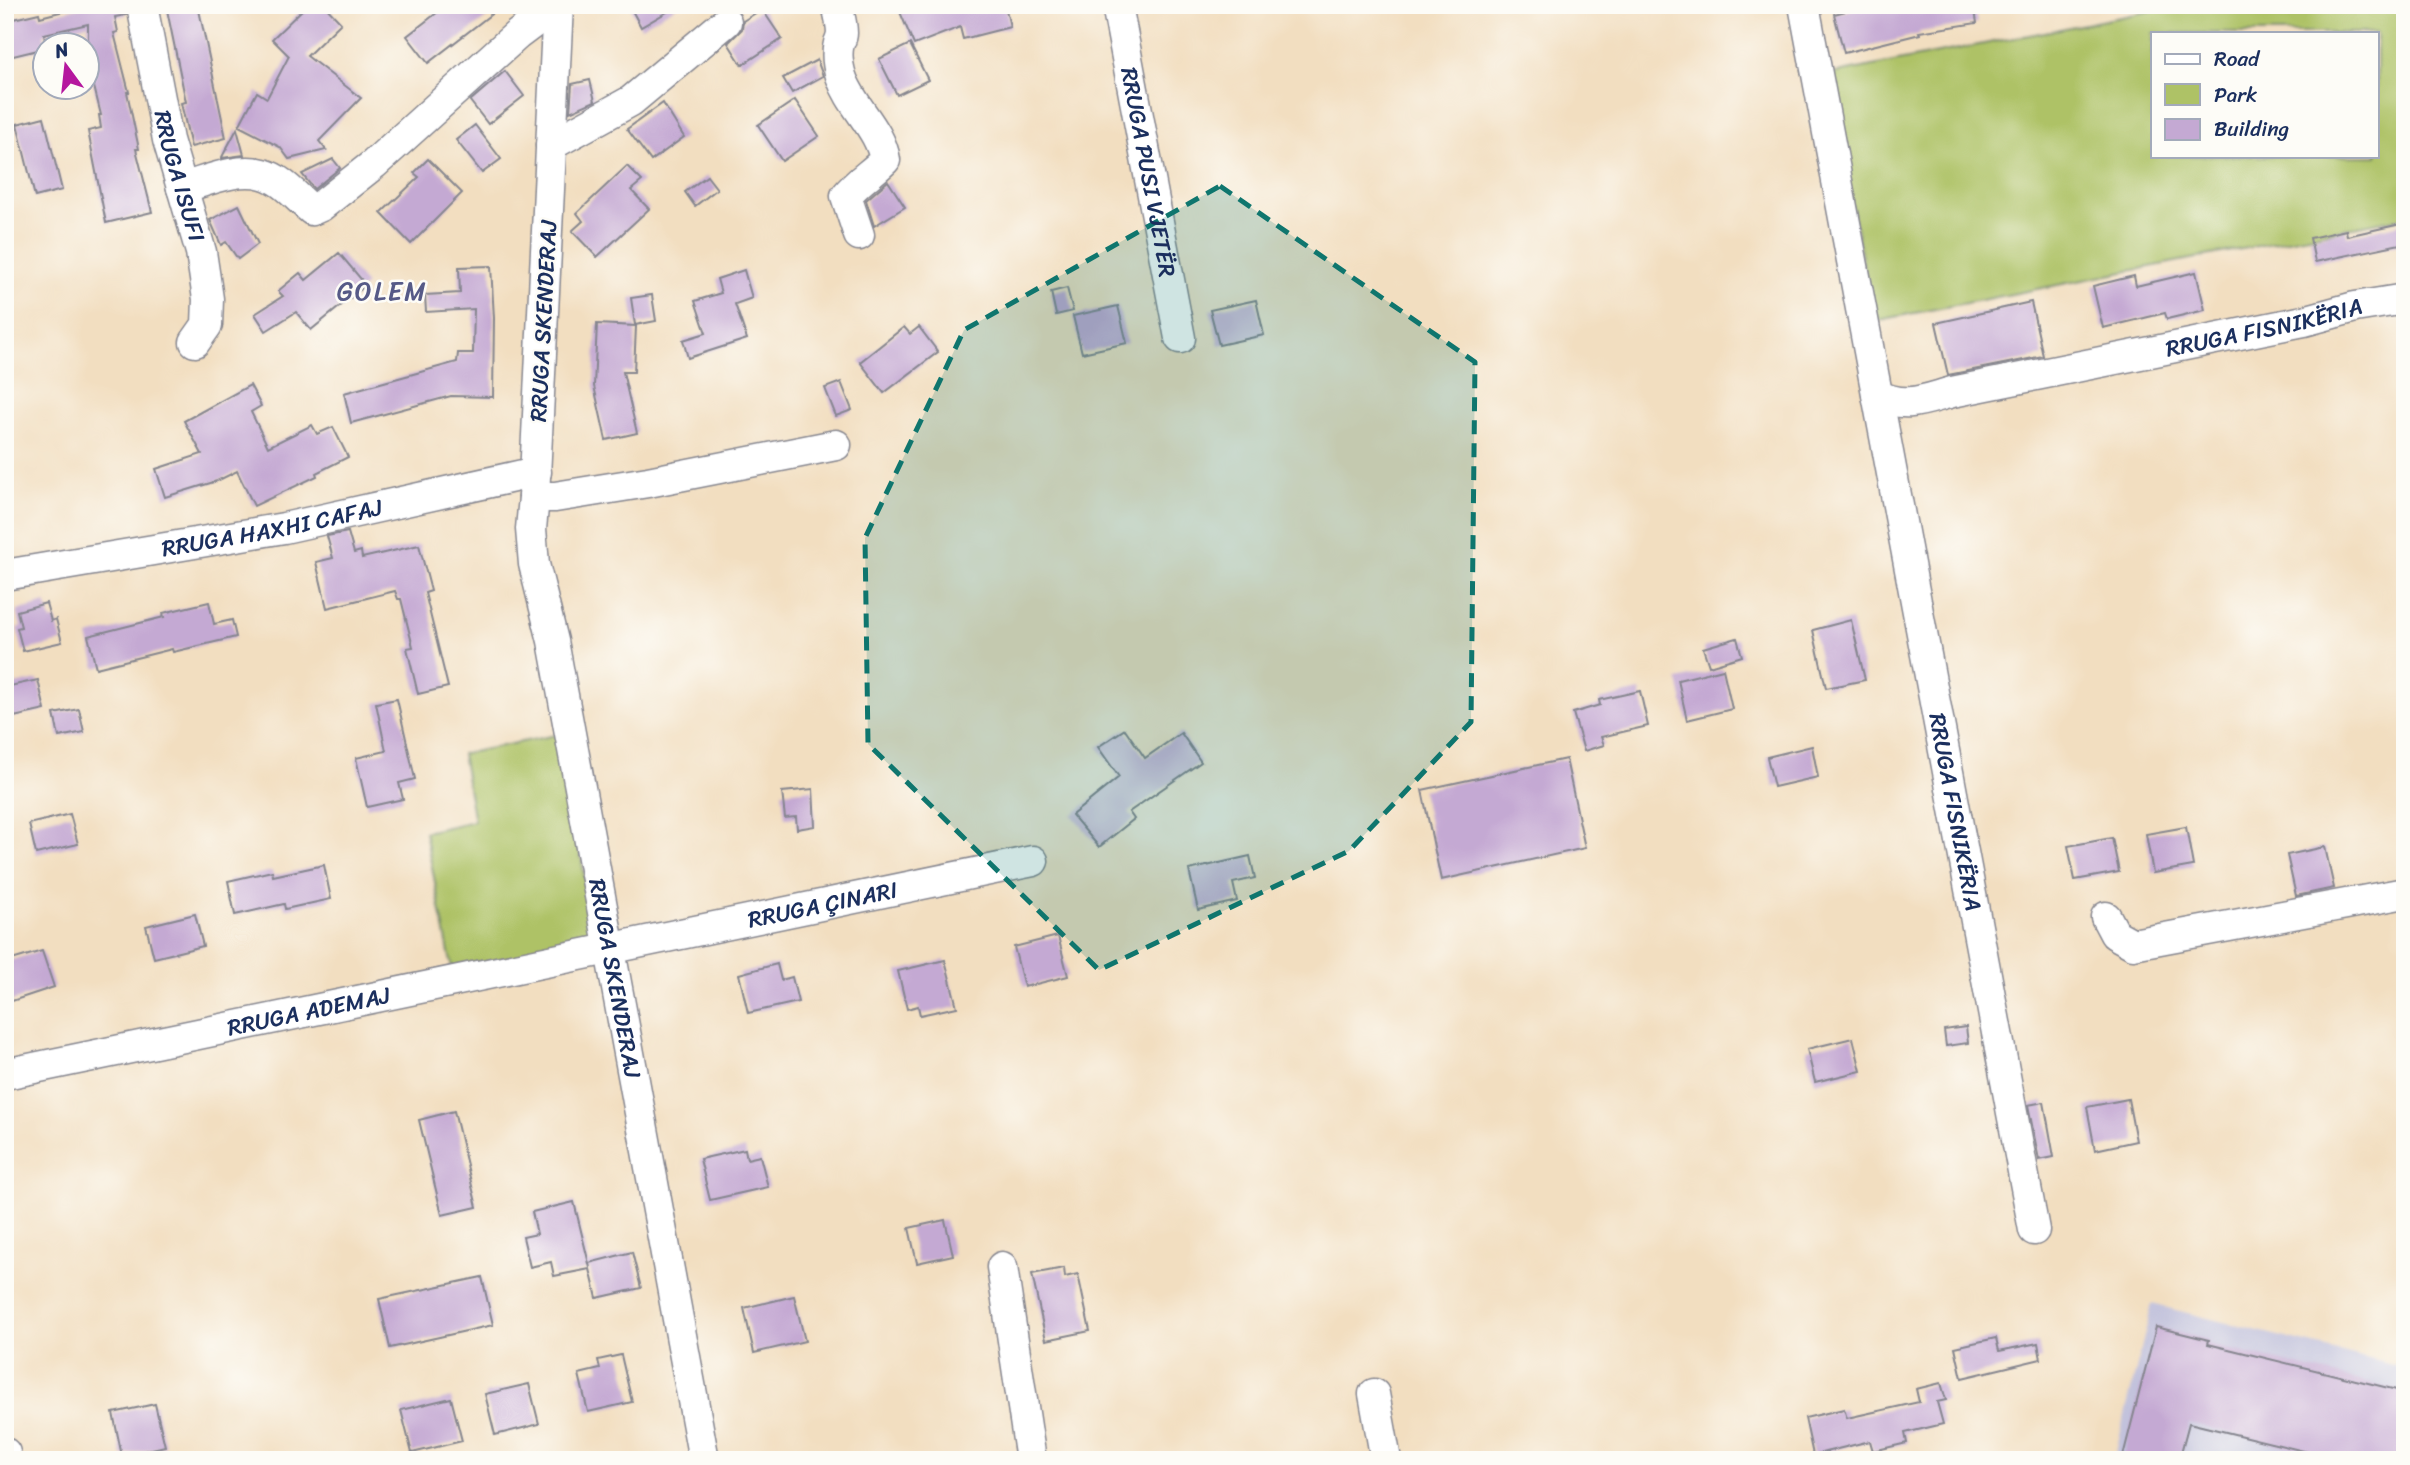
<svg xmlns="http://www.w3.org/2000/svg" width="2410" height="1465" font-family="Sriracha,sans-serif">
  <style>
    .industrial { fill: #c2c2dc }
    .green { fill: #aec266; stroke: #647862; stroke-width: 2; fill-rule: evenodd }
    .building { fill: #c4a9d3 }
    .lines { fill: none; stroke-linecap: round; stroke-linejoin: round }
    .minor-casing { stroke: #86868f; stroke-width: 33 }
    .minor { stroke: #fff; stroke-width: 30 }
    .marked { fill: #0f766e; fill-opacity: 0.2; stroke: #0f766e; stroke-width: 5; stroke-dasharray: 14 9; stroke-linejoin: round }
    .labels { text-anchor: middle; stroke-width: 5; stroke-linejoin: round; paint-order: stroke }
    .street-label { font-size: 23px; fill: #1b2f5e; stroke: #fdfcf7 }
    .quarter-label { font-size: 26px; letter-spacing: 2px; fill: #565a87; stroke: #fdfcf7 }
  </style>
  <rect width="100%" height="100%" fill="#fdfcf7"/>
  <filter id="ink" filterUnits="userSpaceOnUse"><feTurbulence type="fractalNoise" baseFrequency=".0143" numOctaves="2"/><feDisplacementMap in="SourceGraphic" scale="14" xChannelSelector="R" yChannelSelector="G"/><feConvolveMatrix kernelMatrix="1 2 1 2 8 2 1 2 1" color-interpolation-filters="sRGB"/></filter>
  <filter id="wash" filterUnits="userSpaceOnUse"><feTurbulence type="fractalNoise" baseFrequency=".00686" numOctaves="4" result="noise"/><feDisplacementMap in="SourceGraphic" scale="28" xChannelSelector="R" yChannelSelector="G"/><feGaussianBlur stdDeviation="1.57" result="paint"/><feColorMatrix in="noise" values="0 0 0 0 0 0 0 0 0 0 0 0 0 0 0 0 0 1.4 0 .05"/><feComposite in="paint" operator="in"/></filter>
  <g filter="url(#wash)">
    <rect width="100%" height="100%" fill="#f2dec0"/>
    <path class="industrial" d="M2152,1304L2405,1368V1460H2114Z"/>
    <g class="green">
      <path d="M2181,5H2405V217L1874,321L1827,75ZM2153,33H2377V156H2153Z"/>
      <path d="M561,734L596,947L453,973L425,832L474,821L462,754Z"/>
    </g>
    <g id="blocks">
      <g class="building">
        <path d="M88,5H125L126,15L115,17L118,32L114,33L129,92H127L139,149H136L152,212L106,223L88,131L101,128L99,115H101L88,62V24L44,34L46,48L5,58V21L39,13L40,17Z"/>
        <path d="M166,5H198L226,138L191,147L181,103L186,102Z"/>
        <path d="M307,5H324L341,23L307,56L361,98L319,141L326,150L289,159L280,147L239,126L257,92L267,98L289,56L272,39Z"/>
        <path d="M447,5H503L428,63L407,36Z"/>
        <path d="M629,5H679L641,27Z"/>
        <path d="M897,5H1005L1010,27L963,39L960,27L914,45Z"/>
        <path d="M1869,5H1974L1977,23L1919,32L1920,34L1844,53L1834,14Z"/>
        <path d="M762,9L782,39L742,65L728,43L742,29L743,21Z"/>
        <path d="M910,44L928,80L897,95L879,59Z"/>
        <path d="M817,60L823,76L792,93L783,78Z"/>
        <path d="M505,71L524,96L488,124L470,101Z"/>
        <path d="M590,80L595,101L570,112L572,84Z"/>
        <path d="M795,100L819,136L782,161L758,125Z"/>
        <path d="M663,103L684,137L651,161L627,129Z"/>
        <path d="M44,117L62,190L35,197L17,124Z"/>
        <path d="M475,125L501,159L482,173L456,140Z"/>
        <path d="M237,129L244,155L222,158V157Z"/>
        <path d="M333,159L340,168L314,189L302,174Z"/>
        <path d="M428,159L462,193L411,244L381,213L419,177L414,173Z"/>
        <path d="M627,166L642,181L631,190L649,209L597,257L572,231L583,221L577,213Z"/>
        <path d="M707,176L717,189L695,206L685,192Z"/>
        <path d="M888,181L905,207L874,226L866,200Z"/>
        <path d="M239,205L258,244L238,259L226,242L221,245L210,220Z"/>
        <path d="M2405,223V243L2315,262L2310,238L2346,230L2347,236Z"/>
        <path d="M339,253L366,285L311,330L296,312L266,331L255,314L283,296L278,291L300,273L306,280Z"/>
        <path d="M491,266L494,318L493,397L451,396L351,423L344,393L457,362L458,353H473L474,309L426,312L425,295L460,293L459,267Z"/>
        <path d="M744,270L752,298L735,304L747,339L688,358L683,340L706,333L695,301L721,293L717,279Z"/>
        <path d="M2196,272L2205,310L2167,319L2165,313L2103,328L2093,286L2134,276L2136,286Z"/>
        <path d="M1067,288L1073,311L1056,315L1051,292Z"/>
        <path d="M652,295L656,321L635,325L631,298Z"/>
        <path d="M1256,300L1264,335L1219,345L1210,310Z"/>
        <path d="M2031,302L2043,356L1948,375L1936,323Z"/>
        <path d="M1118,306L1127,343L1082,353L1073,316Z"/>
        <path d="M597,324L636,326L634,372H623L637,433L606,440L594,386Z"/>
        <path d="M904,327L910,334L919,327L938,352L884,393L860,362Z"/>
        <path d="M841,382L852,410L836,416L825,388Z"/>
        <path d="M250,385L261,406L251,412L268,447L312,425L317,434L333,427L348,457L316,473L317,476L254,506L237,471L217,481L165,497L156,469L202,454L184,421Z"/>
        <path d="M348,532L354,553L361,551L362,558L419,545L431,591L425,593L448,687L418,694L407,648L413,647L401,599H398L395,591L327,608L316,562L333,558L327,536Z"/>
        <path d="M209,602L214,624L232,620L236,637L173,652L172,649L96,668L88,636L164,617L163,613Z"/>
        <path d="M46,603L51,621L56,619L62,642L23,651L17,628L21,627L17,611Z"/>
        <path d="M1851,620L1865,680L1826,688L1813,630Z"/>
        <path d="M1737,638L1742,656L1709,666L1703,648Z"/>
        <path d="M1723,669L1732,709L1687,720L1678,680Z"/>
        <path d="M38,680L45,710L5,719V687Z"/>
        <path d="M1640,691L1648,726L1601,737L1604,745L1584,751L1573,713L1600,705L1599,700Z"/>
        <path d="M397,699L415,779L399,783L403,799L367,807L356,758L386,751L376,703Z"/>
        <path d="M79,709L84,732L59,737L54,714Z"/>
        <path d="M1125,729L1145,758L1181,733L1201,762L1129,812L1134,819L1099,847L1072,815L1119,777L1098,747Z"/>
        <path d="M1812,746L1818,777L1774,787L1767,757Z"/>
        <path d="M1566,759L1585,848L1441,880L1422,790Z"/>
        <path d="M813,789L815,826L797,829L796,817L785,818L782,792Z"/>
        <path d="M70,814L78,844L36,854L29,824Z"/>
        <path d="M2186,827L2193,866L2153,873L2146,834Z"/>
        <path d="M2112,838L2119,872L2075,880L2068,846Z"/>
        <path d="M2325,847L2334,888L2296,896L2287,855Z"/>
        <path d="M1250,856L1255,878L1233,883L1237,901L1198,910L1189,870Z"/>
        <path d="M324,865L331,899L285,909L284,904L235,915L228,881L272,871L273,876Z"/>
        <path d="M195,914L203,946L154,958L146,926Z"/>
        <path d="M1058,936L1068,976L1024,987L1014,947Z"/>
        <path d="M42,951L54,987L9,1002L5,990V962Z"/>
        <path d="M945,960L957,1007L920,1015L918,1006L907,1009L898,971Z"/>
        <path d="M777,964L781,980L792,977L798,1002L748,1013L739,974Z"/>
        <path d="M1966,1027L1968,1043L1946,1046L1944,1030Z"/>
        <path d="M1853,1038L1861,1071L1815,1082L1807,1049Z"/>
        <path d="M2128,1099L2136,1141L2095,1150L2087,1107Z"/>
        <path d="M2044,1102L2054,1157L2039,1160L2028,1105Z"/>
        <path d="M454,1111L477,1207L442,1215L419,1120Z"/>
        <path d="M745,1149L747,1159L760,1156L768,1187L710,1200L700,1159Z"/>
        <path d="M574,1202L590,1268L589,1263L632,1252L641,1288L597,1298L590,1269L554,1276L551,1262L530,1267L523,1237L537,1234L532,1212Z"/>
        <path d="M945,1220L953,1255L917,1263L909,1228Z"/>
        <path d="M1064,1268L1065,1277L1078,1274L1090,1331L1046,1340L1032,1274Z"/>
        <path d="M482,1277L493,1325L390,1348L379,1299Z"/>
        <path d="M794,1296L805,1341L754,1353L744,1308Z"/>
        <path d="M2156,1327L2209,1340L2208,1344L2405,1392V1460H2341L2189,1423L2179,1460H2122Z"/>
        <path d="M1996,1338L1999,1351L2038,1343L2041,1359L1962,1378L1955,1347Z"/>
        <path d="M621,1355L632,1402L588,1412L579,1374L600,1369L598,1360Z"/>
        <path d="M1941,1383L1946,1400L1937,1402L1943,1424L1905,1433L1907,1443L1873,1451L1870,1441L1813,1455L1805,1418L1844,1409L1847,1418L1919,1402L1916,1389Z"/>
        <path d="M529,1384L539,1424L495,1435L485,1394Z"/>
        <path d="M451,1398L462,1441L412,1453L401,1410Z"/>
        <path d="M155,1404L165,1446L122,1456L113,1413Z"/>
      </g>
    </g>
  </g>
  <g filter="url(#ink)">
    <use href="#blocks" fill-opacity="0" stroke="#86868f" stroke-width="2"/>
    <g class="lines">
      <defs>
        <g id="minor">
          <path id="s1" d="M142,5L168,140L201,252L208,299L207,325L195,342"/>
          <path id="s2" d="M558,5L534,497L531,529L534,564L553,641L704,1460"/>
          <path d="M837,5C839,13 842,24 842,33C842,35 840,41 839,43C836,54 838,66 841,76C851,107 880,128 885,160C872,173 857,182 846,196L859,235"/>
          <path id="s3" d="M1117,5L1180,338"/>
          <path id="s4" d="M1804,5L2034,1230"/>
          <path d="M551,145L631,101L726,22"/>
          <path d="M182,188C207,181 237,167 263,174C282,179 297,198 312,210L321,206L374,164L517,35L537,20L558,10"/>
          <path id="s5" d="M1877,395C1906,409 1923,400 1952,392L2304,321L2355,307L2405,299"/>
          <path d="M534,497H555L648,482L836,445"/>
          <path id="s6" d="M5,575L284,528L536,472"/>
          <path d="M2106,917L2115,934L2133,944L2405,893"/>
          <path id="s7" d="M5,1074L1033,861"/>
          <path d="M1002,1267L1031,1460"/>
          <path d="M1374,1394L1386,1460"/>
          <path d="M5,1453L6,1460"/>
        </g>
      </defs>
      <use href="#minor" class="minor-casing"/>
      <use href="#minor" class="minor"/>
    </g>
  </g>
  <path class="marked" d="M1220,186L1475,362L1471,722L1349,851L1099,970L868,744L865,538L964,330Z"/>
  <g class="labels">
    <g class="street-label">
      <text dy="8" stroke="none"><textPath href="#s3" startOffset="170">RRUGA PUSI VJETËR</textPath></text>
      <text dy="8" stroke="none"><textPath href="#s1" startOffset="175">RRUGA ISUFI</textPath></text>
      <text transform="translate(543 321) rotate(-87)" y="8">RRUGA SKENDERAJ</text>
      <text dy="8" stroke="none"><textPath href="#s5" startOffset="396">RRUGA FISNIKËRIA</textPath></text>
      <text dy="8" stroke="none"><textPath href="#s6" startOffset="271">RRUGA HAXHI CAFAJ</textPath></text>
      <text dy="8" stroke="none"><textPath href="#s4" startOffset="821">RRUGA FISNIKËRIA</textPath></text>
      <text dy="8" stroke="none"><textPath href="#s7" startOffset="835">RRUGA ÇINARI</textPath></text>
      <text dy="8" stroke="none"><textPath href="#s2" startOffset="982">RRUGA SKENDERAJ</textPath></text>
      <text dy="8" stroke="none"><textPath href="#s7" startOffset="310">RRUGA ADEMAJ</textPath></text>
    </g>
    <g class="quarter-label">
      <text x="382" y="300">GOLEM</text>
    </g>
  </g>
  <rect width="2410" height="1465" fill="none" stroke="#fdfcf7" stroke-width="28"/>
  <rect x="2151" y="32" width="228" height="126" fill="#fdfcf7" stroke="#a3aaba" stroke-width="2"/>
  <rect x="2165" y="54" width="35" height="10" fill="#ffffff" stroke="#a3aaba" stroke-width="2"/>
  <text x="2214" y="66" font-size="21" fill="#1b2f5e">Road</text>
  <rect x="2165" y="84" width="35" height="21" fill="#aec266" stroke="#a3aaba" stroke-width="2"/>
  <text x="2214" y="102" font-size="21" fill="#1b2f5e">Park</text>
  <rect x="2165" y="119" width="35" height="21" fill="#c4a9d3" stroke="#a3aaba" stroke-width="2"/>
  <text x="2214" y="136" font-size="21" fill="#1b2f5e">Building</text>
  <g transform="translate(66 66) rotate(345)"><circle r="33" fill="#fdfcf7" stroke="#a3aaba" stroke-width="2"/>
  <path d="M0-5L12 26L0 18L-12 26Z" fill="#b5179e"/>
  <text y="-10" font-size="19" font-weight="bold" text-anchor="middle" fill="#1b2f5e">N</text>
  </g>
</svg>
